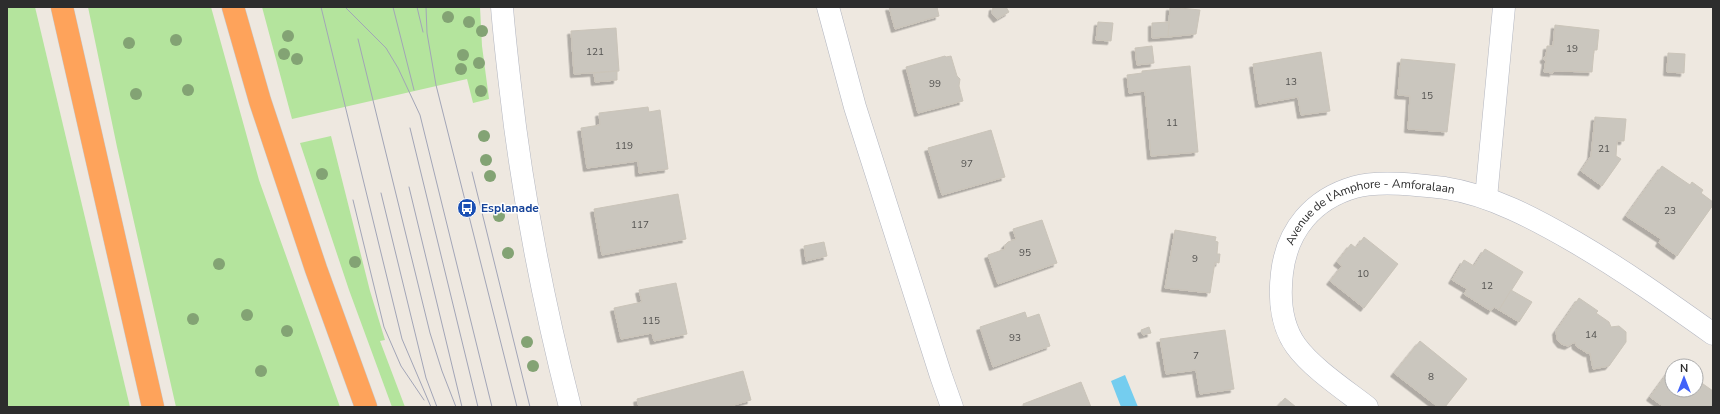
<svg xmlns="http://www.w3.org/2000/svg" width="1720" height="414" font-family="'Nunito Sans',sans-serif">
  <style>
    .green { fill: #b4e49d }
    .water { fill: #74cdef }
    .building { fill: #cac6be; stroke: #cac4b9; filter: url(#shadow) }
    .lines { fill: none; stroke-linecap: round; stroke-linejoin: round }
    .minor-casing { stroke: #b3b6c0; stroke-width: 23 }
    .highway-casing { stroke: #c8c8c8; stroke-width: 23 }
    .minor { stroke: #fff; stroke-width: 22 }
    .highway { stroke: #fea35b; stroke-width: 22 }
    .tram { stroke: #a2a5b7; stroke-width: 1 }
    .tree { fill: #83a374 }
    .labels { text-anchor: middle; stroke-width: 3; stroke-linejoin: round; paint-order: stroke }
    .number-label { font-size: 10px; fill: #545351 }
    .transit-label { font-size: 12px; font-weight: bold; fill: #164399; stroke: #fff; text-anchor: start }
    .street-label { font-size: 12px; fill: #2d2d2d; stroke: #fff }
  </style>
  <defs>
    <filter id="shadow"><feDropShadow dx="-3.5" dy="3.5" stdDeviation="0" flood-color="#0004"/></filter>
  </defs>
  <rect width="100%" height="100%" fill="#eee8e0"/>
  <g class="green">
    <path d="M7,7H35L130,407H7Z"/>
    <path d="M88,7H211L259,180L340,407H176L117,147Z"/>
    <path d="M262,7H480L482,46L489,99L473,103L467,79L292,119Z"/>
    <path d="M331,136L370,291L385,340L380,341L405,407H392L349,290L300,143Z"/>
  </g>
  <path class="water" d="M1125,375L1138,407H1121L1111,381Z"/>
  <g class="building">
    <path d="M889,7H937L939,16L895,29Z"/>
    <path d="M993,7H1006L1009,12L997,19L992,13Z"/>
    <path d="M1170,7L1200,10L1196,34L1168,37Z"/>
    <path d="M1098,22L1113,23L1111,41L1096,40Z"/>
    <path d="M1169,22L1168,37L1152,38V23Z"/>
    <path d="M1555,25L1599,30L1597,50H1594L1592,72L1553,71V73L1544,72L1546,60H1544V57H1546L1547,46H1553Z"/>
    <path d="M616,28L619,71L574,74L571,31Z"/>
    <path d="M1152,46L1154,63L1137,65L1135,48Z"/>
    <path d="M1321,52L1330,111L1301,115L1298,97L1259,104L1253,64Z"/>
    <path d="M1668,53L1685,54L1684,73L1667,72Z"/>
    <path d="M945,56L946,57L951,56L957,76L960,79L959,86L963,101L918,113L906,67Z"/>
    <path d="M1401,59L1455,64L1447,132L1408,129L1410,96L1398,95Z"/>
    <path d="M1190,66L1198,152L1151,156L1145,91L1129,93L1127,75L1142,73V71Z"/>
    <path d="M617,71V80L595,82L594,73Z"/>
    <path d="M648,107L649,112L660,110L668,169L639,173L638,161L587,168L581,128L600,125L599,113Z"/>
    <path d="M1595,117L1626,119L1624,141H1617L1616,156L1621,159L1602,186L1581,171L1591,156Z"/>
    <path d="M991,130L1005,177L942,195L928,148Z"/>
    <path d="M1662,166L1690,185L1692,182L1703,190L1701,193L1713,202V205L1677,256L1659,243L1661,239L1626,216Z"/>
    <path d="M678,194L686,239L602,255L594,209Z"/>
    <path d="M1042,220L1057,263L998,284L988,255L1005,249V245L1008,242L1016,239L1013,229Z"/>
    <path d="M1175,230L1216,237L1215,241L1218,242L1217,254H1220L1219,263L1215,262L1210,293L1165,288Z"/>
    <path d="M1364,237L1398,264L1364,308L1330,281L1342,266L1337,262L1351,244L1356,248Z"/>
    <path d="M824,242L827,256L806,261L804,246Z"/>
    <path d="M1485,249L1523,272L1499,310L1494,307L1491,311L1464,294L1467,289L1452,280L1464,260L1474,266Z"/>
    <path d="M676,283L687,334L654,341L652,333L621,339L614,308L642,302L639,290Z"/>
    <path d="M1511,290L1532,302L1519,322L1499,310Z"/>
    <path d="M1579,298L1598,311L1596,313L1609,322L1611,327L1619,326L1626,332V342L1609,366L1593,369L1590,353H1587L1576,346L1575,342L1568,346L1561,344L1557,339L1556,331Z"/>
    <path d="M1025,312L1027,318L1039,314L1050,346L993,367L980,327Z"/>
    <path d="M1149,327L1151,333L1143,335L1141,330Z"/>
    <path d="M1225,330L1234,389L1200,394L1196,370L1166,374L1160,339Z"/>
    <path d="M1420,341L1467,379L1445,407H1438L1394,373Z"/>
    <path d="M1672,367V390H1696V379L1713,391V407H1664L1650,397Z"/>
    <path d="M743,371L751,400L727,407H639L637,399Z"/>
    <path d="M1081,382L1091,407H1024L1023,404Z"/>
    <path d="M1285,398L1296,407H1277Z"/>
  </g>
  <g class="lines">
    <defs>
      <g id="minor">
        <path d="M502,7C504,33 507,59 510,85C522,194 543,301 570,407"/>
        <path d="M828,7L855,107L941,376L952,407"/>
        <path d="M1486,198L1504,7"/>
        <path id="s1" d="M1367,407C1345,390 1312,368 1296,346C1281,325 1279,298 1282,273C1287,230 1313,199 1355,187C1379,180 1420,185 1445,188C1491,195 1535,219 1575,242C1623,270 1668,302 1713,334"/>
      </g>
      <g id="highway">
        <path d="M62,7L153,407"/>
        <path d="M233,7L260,101L316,269L366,407"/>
      </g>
    </defs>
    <use href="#minor" class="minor-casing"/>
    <use href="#highway" class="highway-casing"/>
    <use href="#minor" class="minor"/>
    <use href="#highway" class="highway"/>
    <g class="tram">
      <path d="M321,7L402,339L431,407"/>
      <path d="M345,7L386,48L398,68L420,115L492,407"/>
      <path d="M393,7L414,90"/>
      <path d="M417,7L423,32"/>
      <path d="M426,7L427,33L436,85L517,407"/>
      <path d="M358,39L430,333L442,371L456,407"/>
      <path d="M410,128L478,407"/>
      <path d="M472,172L530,407"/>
      <path d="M409,187L462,407"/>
      <path d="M381,193L426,378L437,407"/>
      <path d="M353,200L384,327L401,366L424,400"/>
    </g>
  </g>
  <g class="tree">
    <circle cx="448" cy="17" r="6"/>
    <circle cx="469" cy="22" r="6"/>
    <circle cx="482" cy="31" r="6"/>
    <circle cx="288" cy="36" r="6"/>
    <circle cx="176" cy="40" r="6"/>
    <circle cx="129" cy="43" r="6"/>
    <circle cx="284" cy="54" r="6"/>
    <circle cx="463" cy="55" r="6"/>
    <circle cx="297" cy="59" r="6"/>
    <circle cx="479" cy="63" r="6"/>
    <circle cx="461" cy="69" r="6"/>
    <circle cx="188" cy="90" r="6"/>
    <circle cx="481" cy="91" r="6"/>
    <circle cx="136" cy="94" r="6"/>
    <circle cx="484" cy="136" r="6"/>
    <circle cx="486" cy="160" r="6"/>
    <circle cx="322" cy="174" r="6"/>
    <circle cx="490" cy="176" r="6"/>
    <circle cx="499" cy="216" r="6"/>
    <circle cx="508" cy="253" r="6"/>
    <circle cx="355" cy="262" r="6"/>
    <circle cx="219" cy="264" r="6"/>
    <circle cx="247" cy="315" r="6"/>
    <circle cx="193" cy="319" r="6"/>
    <circle cx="287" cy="331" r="6"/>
    <circle cx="527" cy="342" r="6"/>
    <circle cx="533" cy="366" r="6"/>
    <circle cx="261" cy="371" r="6"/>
  </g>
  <defs>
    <symbol id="bus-disc" viewBox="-11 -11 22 22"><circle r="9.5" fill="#1a4fb4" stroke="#fff"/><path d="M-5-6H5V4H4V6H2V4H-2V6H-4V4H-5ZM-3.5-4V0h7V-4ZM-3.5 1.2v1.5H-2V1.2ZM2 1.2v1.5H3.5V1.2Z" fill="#fff"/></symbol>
  </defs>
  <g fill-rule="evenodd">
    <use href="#bus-disc" x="456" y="197" width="22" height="22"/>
  </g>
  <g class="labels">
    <g class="number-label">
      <text x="1572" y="52">19</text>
      <text x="595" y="55">121</text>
      <text x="1291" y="85">13</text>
      <text x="935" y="87">99</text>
      <text x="1427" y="99">15</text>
      <text x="1172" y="126">11</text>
      <text x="624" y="149">119</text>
      <text x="1604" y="152">21</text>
      <text x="967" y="167">97</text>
      <text x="1670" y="214">23</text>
      <text x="640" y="228">117</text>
      <text x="1025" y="256">95</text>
      <text x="1195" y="262">9</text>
      <text x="1363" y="277">10</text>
      <text x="1487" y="289">12</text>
      <text x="651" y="324">115</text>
      <text x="1591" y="338">14</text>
      <text x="1015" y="341">93</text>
      <text x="1196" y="359">7</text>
      <text x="1431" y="380">8</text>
    </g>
    <g class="transit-label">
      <text x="481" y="212">Esplanade</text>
    </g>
    <g class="street-label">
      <text dy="4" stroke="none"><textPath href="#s1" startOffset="295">Avenue de l'Amphore - Amforalaan</textPath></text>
    </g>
  </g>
  <rect width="1720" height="414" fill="none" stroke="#2d2d2d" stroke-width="16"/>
  <g transform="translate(1684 378)"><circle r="19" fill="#ffffff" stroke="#ababab"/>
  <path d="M0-3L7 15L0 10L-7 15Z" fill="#4162f9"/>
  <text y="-6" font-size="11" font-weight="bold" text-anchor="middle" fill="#2d2d2d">N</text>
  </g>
</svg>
